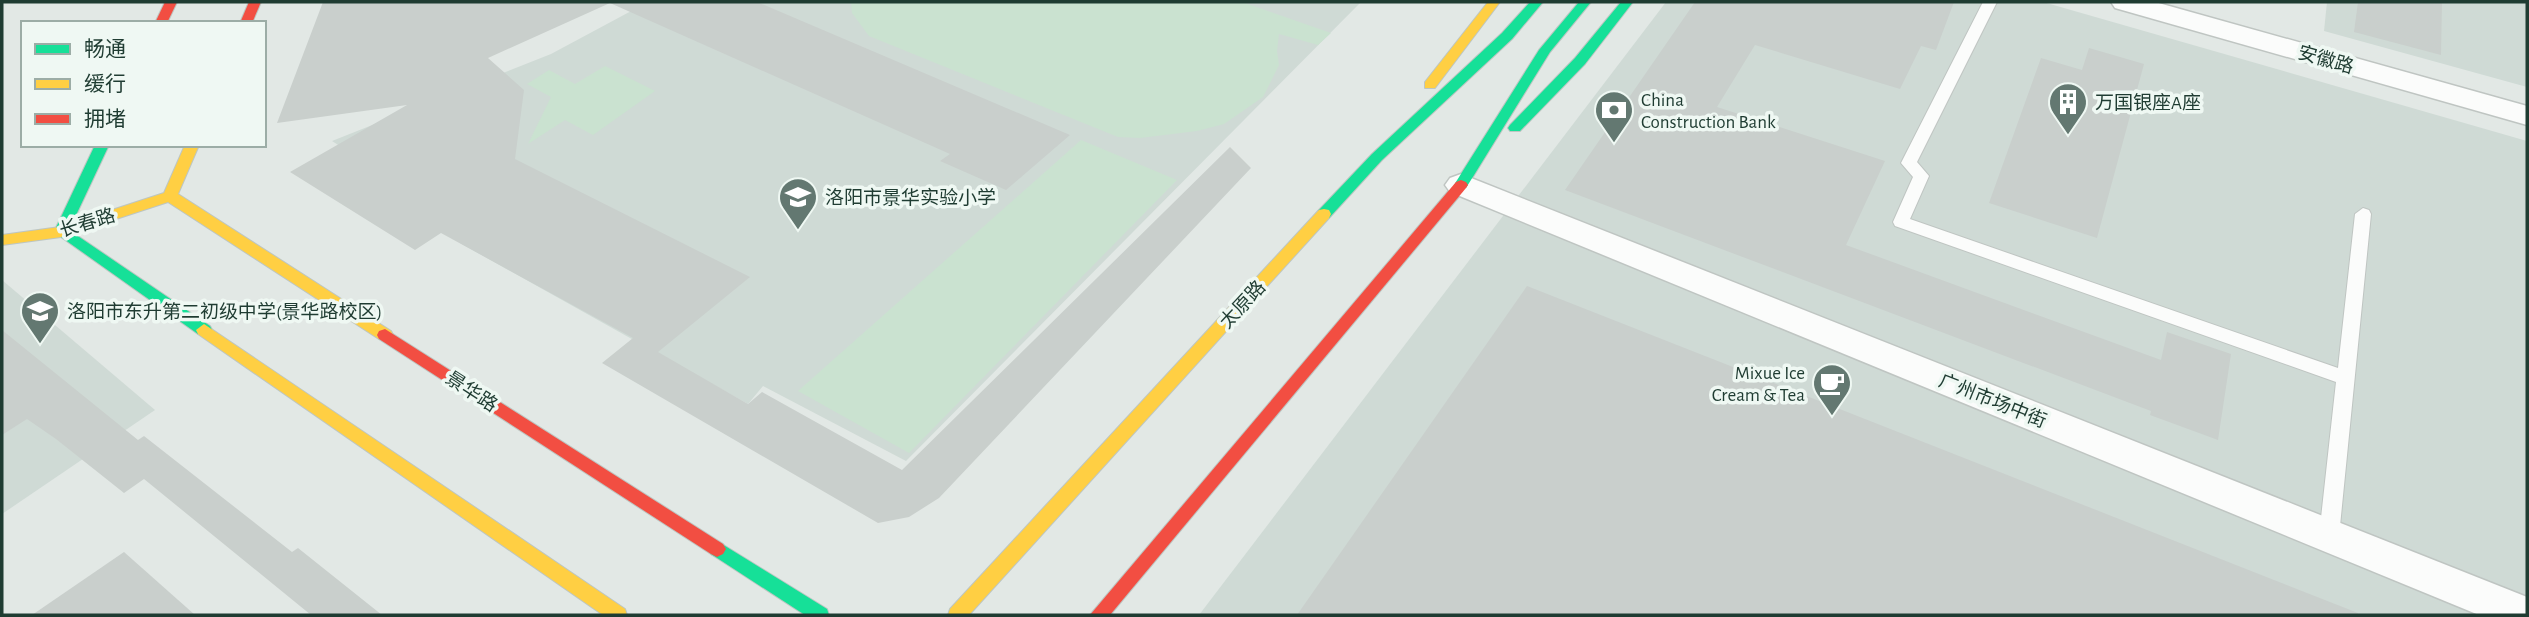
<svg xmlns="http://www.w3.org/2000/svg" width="2529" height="617" font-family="'Alegreya Sans','Noto Sans SC',sans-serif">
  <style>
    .built { fill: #cfdad5 }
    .green { fill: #cae2d0 }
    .building { fill: #c9cfcc }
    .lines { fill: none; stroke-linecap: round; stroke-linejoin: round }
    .lane-casing { stroke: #bfc5c2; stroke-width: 2 }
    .street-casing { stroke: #bfc5c2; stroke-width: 3 }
    .fast-casing { stroke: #bdc6c2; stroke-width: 2 }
    .slow-casing { stroke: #bdc6c2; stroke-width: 2 }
    .jam-casing { stroke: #bdc6c2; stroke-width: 2 }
    .lane { fill: #fbfcfb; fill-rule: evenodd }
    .street { fill: #fbfcfb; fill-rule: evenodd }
    .fast { fill: #16e098; fill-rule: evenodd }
    .slow { fill: #ffcf43; fill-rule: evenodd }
    .jam { fill: #f24e42; fill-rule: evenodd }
    .labels { text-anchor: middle; stroke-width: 7; stroke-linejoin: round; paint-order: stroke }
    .street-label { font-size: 19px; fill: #1f3c32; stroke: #eff8f3 }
    .poi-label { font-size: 19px; fill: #1f3c32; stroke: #eff8f3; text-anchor: start }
  </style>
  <rect width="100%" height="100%" fill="#e2e8e5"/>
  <g class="built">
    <path d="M648,2H1361L906,461L763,386L748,404L460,243L464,225L332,141L551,54Z"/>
    <path d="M1666,2H2043L2527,141V615H1199Z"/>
    <path d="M2327,2H2527V87L2324,31Z"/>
    <path d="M2,280L155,410L2,514Z"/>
  </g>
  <g class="green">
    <path d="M851,2H1242L1331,33L1318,45L1279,34L1277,51L1279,65L1263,97L1224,124L1197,131L1140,138L1118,137L869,36L852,13Z"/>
    <path d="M605,66L655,91L593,135L565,120L528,144L551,97L527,84L549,70L575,84Z"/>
    <path d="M1081,140L1177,180L909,453L798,391Z"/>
  </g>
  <g class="building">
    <path d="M323,2H757L1070,135L1006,190L940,161L950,154L610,3L488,58L524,90L515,159L750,277L658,352L748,404L762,392L902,470L1230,147L1251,168L939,498L909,517L878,523L602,363L633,338L441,233L415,250L290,172L407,105L277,123Z"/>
    <path d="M1695,2H1954L1936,50L1921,46L1900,89L1755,45L1717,107L1885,161L1846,245L2161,360L2167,332L2231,354L2218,440L2150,415L2151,411L1565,190Z"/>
    <path d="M2358,2H2442L2441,55L2354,32Z"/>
    <path d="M2089,48L2144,64L2097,238L1989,203L2041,58L2082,70Z"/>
    <path d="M1527,286L2358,613V615H1297Z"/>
    <path d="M2,330L138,440L144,436L292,552L298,548L382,615H311L144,479L124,493L56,439L27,419L2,435Z"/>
    <path d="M124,552L195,615H32Z"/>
  </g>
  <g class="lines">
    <defs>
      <path id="lane" d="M1983,2H1997L1917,162L1929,176L1910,219L2338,368L2355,214L2363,208L2369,210L2371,214L2339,536L2336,542L2329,544L2322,542L2319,536L2336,382L1895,226L1893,222L1913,177L1901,163Z"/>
      <g id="street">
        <path d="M2111,2H2155L2527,106V125L2115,8Z"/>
        <path d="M1461,174L2527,597V615H2479L1450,192L1445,185L1450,178Z"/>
      </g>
      <g id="fast">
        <path d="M1530,2H1543L1512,39L1382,160L1329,218H1319L1317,214L1319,210L1372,154L1502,33Z"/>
        <path d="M1579,2H1591L1550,52L1466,188H1456L1454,185L1539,50Z"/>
        <path d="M1621,2H1633L1585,64L1520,131H1510L1508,128L1510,125L1575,58Z"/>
        <path d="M95,145H109L69,230L210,326L212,330L210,334H198L54,232Z"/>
        <path d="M717,541L827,609L829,615H805L711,554L708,549L711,544Z"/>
      </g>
      <g id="slow">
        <path d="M1488,2H1500L1435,88H1425V82Z"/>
        <path d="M185,145H199L178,194L391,331L393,335L391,339H379L168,202L61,237L2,245V235L60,227L164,193Z"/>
        <path d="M1324,209L1329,210L1331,214L1329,218L969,615H948L950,609L1319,210Z"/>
        <path d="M204,324L625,609L627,615H603L198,334L196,330Z"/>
      </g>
      <g id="jam">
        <path d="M165,2H177L167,23H155Z"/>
        <path d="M249,2H261L252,23H240Z"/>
        <path d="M1461,180L1466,182L1468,185L1466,188L1110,615H1090L1456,182Z"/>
        <path d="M385,329L723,544L726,549L723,554L717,557L711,554L379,339L377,335L379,331Z"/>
      </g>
    </defs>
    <use href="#lane" class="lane-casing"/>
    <use href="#street" class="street-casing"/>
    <use href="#fast" class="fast-casing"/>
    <use href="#slow" class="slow-casing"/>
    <use href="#jam" class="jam-casing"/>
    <use href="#lane" class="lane"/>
    <use href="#street" class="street"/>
    <use href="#fast" class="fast"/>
    <use href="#slow" class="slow"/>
    <use href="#jam" class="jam"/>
  </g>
  <defs>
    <symbol id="building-pin" viewBox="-11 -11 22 30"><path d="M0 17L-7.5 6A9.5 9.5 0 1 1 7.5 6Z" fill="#637871" stroke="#eff8f3"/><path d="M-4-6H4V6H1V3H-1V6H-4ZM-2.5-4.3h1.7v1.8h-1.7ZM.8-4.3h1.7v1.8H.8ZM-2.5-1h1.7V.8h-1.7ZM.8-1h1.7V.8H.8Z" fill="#fff"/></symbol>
    <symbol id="bank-pin" viewBox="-11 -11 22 30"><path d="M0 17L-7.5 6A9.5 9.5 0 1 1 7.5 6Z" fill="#637871" stroke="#eff8f3"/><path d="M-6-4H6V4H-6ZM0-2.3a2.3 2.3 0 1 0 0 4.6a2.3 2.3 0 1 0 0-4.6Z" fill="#fff"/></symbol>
    <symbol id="school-pin" viewBox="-11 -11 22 30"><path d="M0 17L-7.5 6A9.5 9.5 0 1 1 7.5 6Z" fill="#637871" stroke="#eff8f3"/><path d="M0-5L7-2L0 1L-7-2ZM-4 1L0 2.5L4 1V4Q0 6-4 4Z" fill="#fff"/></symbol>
    <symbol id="cafe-pin" viewBox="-11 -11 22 30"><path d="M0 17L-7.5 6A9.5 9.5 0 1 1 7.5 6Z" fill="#637871" stroke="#eff8f3"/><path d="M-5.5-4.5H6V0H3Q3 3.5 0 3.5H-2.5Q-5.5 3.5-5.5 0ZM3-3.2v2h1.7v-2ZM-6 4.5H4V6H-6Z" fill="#fff"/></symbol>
  </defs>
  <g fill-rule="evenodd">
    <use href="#building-pin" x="2046" y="80" width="44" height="60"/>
    <use href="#bank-pin" x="1592" y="88" width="44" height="60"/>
    <use href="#school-pin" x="776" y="175" width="44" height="60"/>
    <use href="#school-pin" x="18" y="289" width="44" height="60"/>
    <use href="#cafe-pin" x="1810" y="361" width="44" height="60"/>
  </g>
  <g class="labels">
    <g class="street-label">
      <text transform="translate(2326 59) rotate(16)" y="7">安徽路</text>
      <text transform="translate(87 222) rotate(-17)" y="7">长春路</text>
      <text transform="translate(1242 304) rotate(-47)" y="7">太原路</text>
      <text transform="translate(472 391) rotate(33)" y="7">景华路</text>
      <text transform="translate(1993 400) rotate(22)" y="7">广州市场中街</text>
    </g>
    <g class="poi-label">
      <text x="1641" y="106">China<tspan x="1641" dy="22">Construction Bank</tspan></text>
      <text x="2095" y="109">万国银座A座</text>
      <text x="825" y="204">洛阳市景华实验小学</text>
      <text x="67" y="318">洛阳市东升第二初级中学(景华路校区)</text>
      <text x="1805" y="379" text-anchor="end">Mixue Ice<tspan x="1805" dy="22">Cream &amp; Tea</tspan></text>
    </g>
  </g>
  <rect width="2529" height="617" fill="none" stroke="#1f3c32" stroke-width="7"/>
  <rect x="21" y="21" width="245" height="126" fill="#eff8f3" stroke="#9cada6" stroke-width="2"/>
  <rect x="35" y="44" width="35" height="10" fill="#16e098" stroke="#9cada6" stroke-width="2"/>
  <text x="84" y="56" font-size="21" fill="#1f3c32">畅通</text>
  <rect x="35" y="79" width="35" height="10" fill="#ffcf43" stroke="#9cada6" stroke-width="2"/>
  <text x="84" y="91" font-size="21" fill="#1f3c32">缓行</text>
  <rect x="35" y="114" width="35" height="10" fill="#f24e42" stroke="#9cada6" stroke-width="2"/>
  <text x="84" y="126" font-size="21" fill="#1f3c32">拥堵</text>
</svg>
